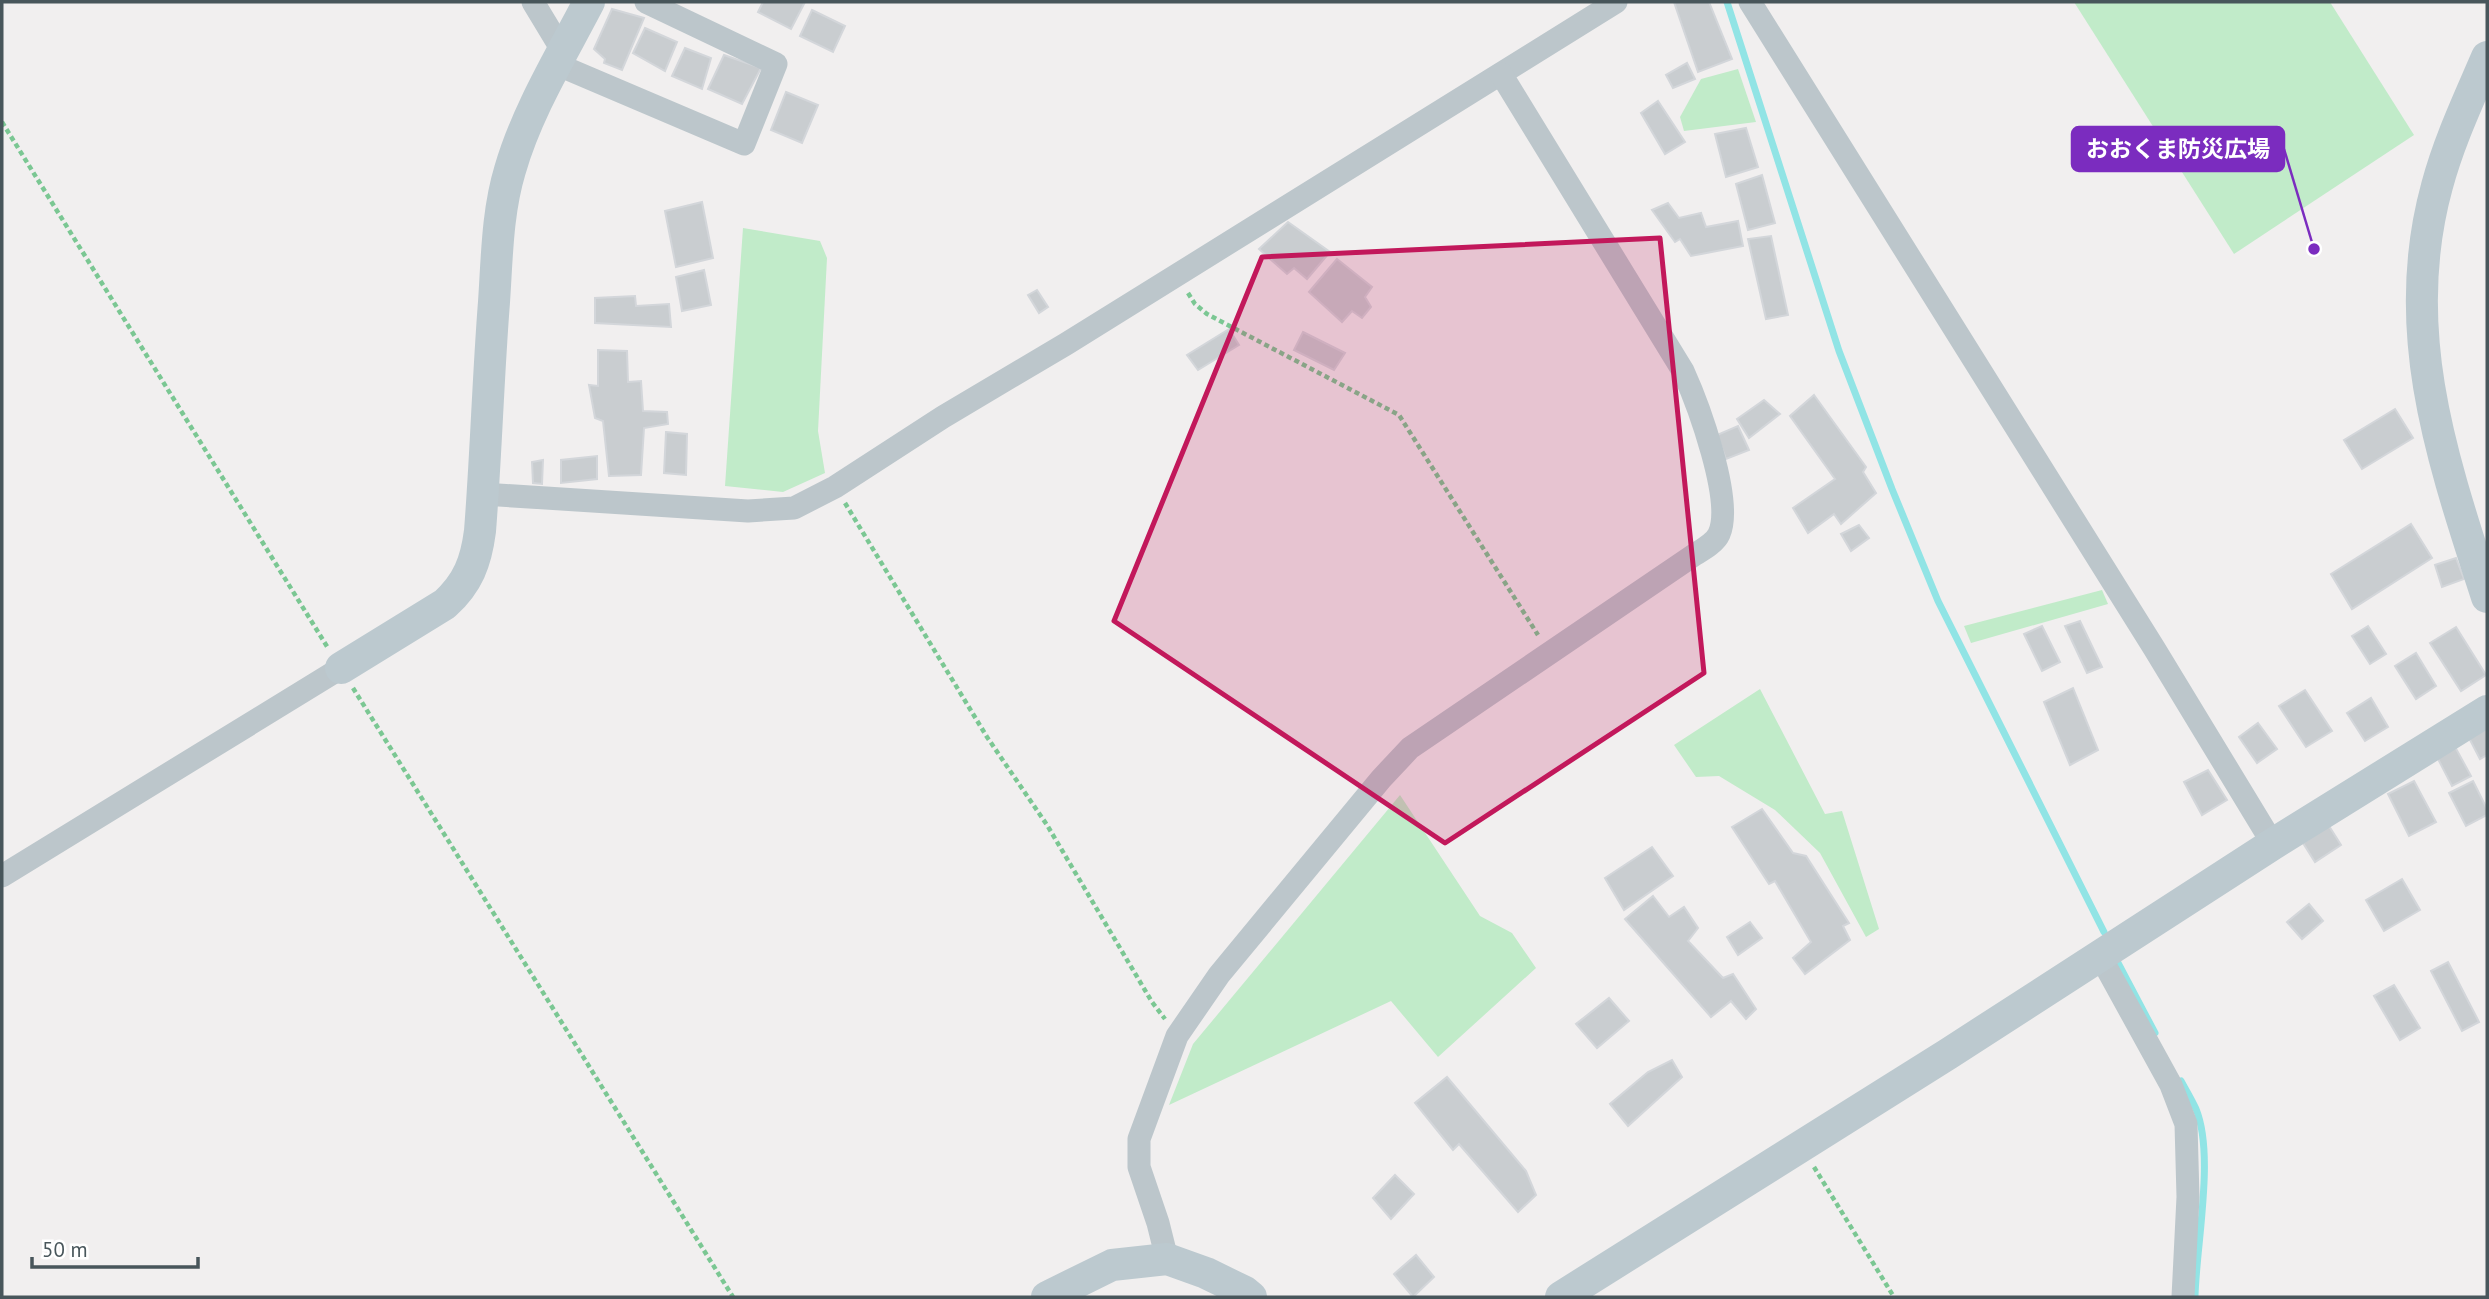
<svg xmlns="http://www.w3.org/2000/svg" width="2489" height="1299" font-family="'PT Sans','Noto Sans JP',sans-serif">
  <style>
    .green { fill: #c1ebc9 }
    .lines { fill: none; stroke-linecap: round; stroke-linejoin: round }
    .stream { stroke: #91e4e5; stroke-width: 7 }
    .building { fill: #c9cdd0; stroke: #d3d6da; stroke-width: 2 }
    .path { stroke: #7bc793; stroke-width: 4.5; stroke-dasharray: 5 3.5; stroke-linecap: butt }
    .street { stroke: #bcc6cb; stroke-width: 23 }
    .secondary { stroke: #bcc9cf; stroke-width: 32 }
    .marked { fill: #c2185b; fill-opacity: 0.2; stroke: #c2185b; stroke-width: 5; stroke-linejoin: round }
    .leader { fill: none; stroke: #7b2cbf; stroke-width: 2.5 }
    .callout-dot { fill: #7b2cbf; stroke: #fff; stroke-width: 2.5 }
    .callout { fill: #7b2cbf; stroke: #7b2cbf; stroke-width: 2.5 }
    .callout-label { font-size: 23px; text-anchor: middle; font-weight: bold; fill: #fff }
  </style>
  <rect width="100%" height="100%" fill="#f1efef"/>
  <g class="green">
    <path d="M2074,2H2330L2414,135L2234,254Z"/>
    <path d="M1738,69L1756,122L1684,131L1680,117L1701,79Z"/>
    <path d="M743,228L820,241L827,258L818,431L825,473L783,492L725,486Z"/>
    <path d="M2102,590L2108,604L1971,643L1964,626Z"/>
    <path d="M1760,689L1825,814L1842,811L1879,929L1866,937L1820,853L1775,810L1719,776L1696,777L1674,745Z"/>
    <path d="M1400,795L1480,916L1512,933L1536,968L1438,1057L1391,1001L1169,1105L1193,1044Z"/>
  </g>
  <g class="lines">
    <g class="stream">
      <path d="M1727,2L1839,351L1892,489L1938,601L2104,932"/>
      <path d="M2118,963L2155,1033"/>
      <path d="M2181,1081C2186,1090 2192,1100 2196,1109C2215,1155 2196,1246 2195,1297"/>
    </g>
  </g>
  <g class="building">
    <path d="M763,2H805L791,29L758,12Z"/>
    <path d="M1674,2H1709L1732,59L1698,72Z"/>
    <path d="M612,9L644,18L622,70L604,63L605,59L594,49Z"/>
    <path d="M812,10L845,26L833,52L800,36Z"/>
    <path d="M645,28L677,42L665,71L633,53Z"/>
    <path d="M685,48L711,58L702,89L672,76Z"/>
    <path d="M724,55L761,68L742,104L708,89Z"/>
    <path d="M1687,63L1695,79L1673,88L1666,75Z"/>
    <path d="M786,92L818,105L802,143L771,130Z"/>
    <path d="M1658,101L1685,142L1665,154L1641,113Z"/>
    <path d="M1746,128L1758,167L1726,177L1715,134Z"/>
    <path d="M1762,175L1775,223L1748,230L1736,184Z"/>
    <path d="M702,202L713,258L676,267L665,211Z"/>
    <path d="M1668,203L1679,218L1701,213L1706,227L1738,221L1743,246L1691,256L1680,239L1675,242L1652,210Z"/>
    <path d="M1288,222L1330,252L1307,279L1294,268L1287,274L1259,249Z"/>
    <path d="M1771,236L1788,315L1766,319L1748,239Z"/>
    <path d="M1337,259L1372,287L1365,297L1371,307L1362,318L1352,311L1342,322L1309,292Z"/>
    <path d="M704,270L711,305L682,311L676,277Z"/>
    <path d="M1037,290L1048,307L1039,313L1028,295Z"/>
    <path d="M635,296L636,306L669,304L671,327L595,323V298Z"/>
    <path d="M1229,329L1239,345L1198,370L1187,355Z"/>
    <path d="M1303,332L1345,353L1334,370L1294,350Z"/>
    <path d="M598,350L627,351L628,382L641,381L643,411L667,412L668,424L644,428L641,475L609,476L603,421L595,418L589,385L598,386Z"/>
    <path d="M1814,395L1866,467L1863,472L1876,493L1841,524L1834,514L1808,533L1793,508L1835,479L1790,416Z"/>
    <path d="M1764,400L1780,414L1749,438L1737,419Z"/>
    <path d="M2395,409L2413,438L2362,469L2344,440Z"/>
    <path d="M1738,426L1749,450L1726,459L1717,435Z"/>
    <path d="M666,432L687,434L686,475L664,473Z"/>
    <path d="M597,456V479L561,483V460Z"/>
    <path d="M543,460L542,484L533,483L532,462Z"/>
    <path d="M2411,524L2432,558L2352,609L2331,574Z"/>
    <path d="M1859,525L1869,538L1851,551L1841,534Z"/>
    <path d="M2456,558L2464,579L2442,587L2435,565Z"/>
    <path d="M2080,621L2102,667L2087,673L2065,626Z"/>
    <path d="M2042,626L2060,662L2042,671L2024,634Z"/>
    <path d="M2368,626L2386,654L2370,664L2352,636Z"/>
    <path d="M2456,627L2486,675L2461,691L2430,643Z"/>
    <path d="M2416,653L2436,686L2416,699L2395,666Z"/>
    <path d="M2073,688L2098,750L2070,765L2044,702Z"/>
    <path d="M2305,690L2332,731L2306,747L2279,706Z"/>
    <path d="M2371,698L2388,727L2365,741L2347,713Z"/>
    <path d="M2258,723L2277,749L2257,763L2239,737Z"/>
    <path d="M2487,728V755L2480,759L2469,738Z"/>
    <path d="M2454,745L2471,776L2452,786L2436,755Z"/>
    <path d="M2208,770L2227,800L2202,815L2184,782Z"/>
    <path d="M2414,781L2436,822L2409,836L2388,794Z"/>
    <path d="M2473,781L2487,809V815L2466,826L2449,793Z"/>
    <path d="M1762,809L1793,853L1806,856L1849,923L1843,926L1850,940L1805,974L1793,958L1811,942L1775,881L1769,884L1732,827Z"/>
    <path d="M2329,826L2341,845L2315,862L2303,843Z"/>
    <path d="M1652,847L1673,876L1624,910L1605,878Z"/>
    <path d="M2402,879L2420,910L2384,931L2366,900Z"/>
    <path d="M1653,896L1669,917L1684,907L1698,928L1688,941L1723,978L1733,974L1756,1009L1746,1019L1731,1001L1711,1017L1625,919Z"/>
    <path d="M2309,904L2323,921L2302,939L2287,922Z"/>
    <path d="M1750,922L1762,938L1738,955L1727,937Z"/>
    <path d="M2448,962L2479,1022L2462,1031L2431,971Z"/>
    <path d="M2394,985L2420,1028L2400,1040L2374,996Z"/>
    <path d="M1609,998L1629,1021L1597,1048L1576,1024Z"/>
    <path d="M1672,1060L1682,1077L1628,1126L1610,1104L1648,1072Z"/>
    <path d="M1447,1077L1526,1171L1536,1195L1518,1212L1459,1144L1453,1150L1415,1103Z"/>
    <path d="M1395,1175L1414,1194L1391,1219L1373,1198Z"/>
    <path d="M1416,1255L1434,1277L1413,1297L1394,1274Z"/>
  </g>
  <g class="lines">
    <g class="path">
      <path d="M2,122L328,648"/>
      <path d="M1188,293L1195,304L1207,314L1399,415L1538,635"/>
      <path d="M845,503L987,737L1047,825L1152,1002L1165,1019"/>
      <path d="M353,688L733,1297"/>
      <path d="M1814,1167L1894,1297"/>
    </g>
    <g class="street">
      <path d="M533,2L562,50"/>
      <path d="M1750,2L2154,648L2273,844"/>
      <path d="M556,64L744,144L776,64L646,2"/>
      <path d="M483,494L748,511L794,508L835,487L943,417L1066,344L1616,2"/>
      <path d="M2,876L341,668"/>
      <path d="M2100,956L2171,1085L2186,1124L2188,1197L2183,1297"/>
      <path d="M1167,1259L1158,1223L1139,1167V1139L1177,1036L1219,975L1381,779L1410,748L1694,555C1702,550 1715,543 1719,534C1734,501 1698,404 1683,371L1501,74"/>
    </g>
    <g class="secondary">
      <path d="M2487,57C2469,99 2449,141 2437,186C2397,331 2443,461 2487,597"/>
      <path d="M341,668L445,604C468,583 476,562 480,531C486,455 488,379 494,302C497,259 497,213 510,170C527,111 561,56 589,2"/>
      <path d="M1047,1297L1112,1265L1167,1259L1206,1273L1245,1292L1251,1297"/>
      <path d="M1561,1297L1948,1054L2273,844L2487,711"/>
    </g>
  </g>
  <path class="marked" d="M1660,238L1704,673L1445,843L1114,621L1262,257Z"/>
  <path class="leader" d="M2314 249L2284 149"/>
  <circle class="callout-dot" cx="2314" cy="249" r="7"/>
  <rect class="callout" x="2072" y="127" width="212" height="44" rx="7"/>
  <g class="callout-label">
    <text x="2178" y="157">おおくま防災広場</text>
  </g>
  <rect width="2489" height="1299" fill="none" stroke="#48565b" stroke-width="7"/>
  <path d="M32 1257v10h166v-10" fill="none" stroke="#48565b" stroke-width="3.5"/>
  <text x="42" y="1257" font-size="21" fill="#48565b" stroke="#ffffff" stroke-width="5" paint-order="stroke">50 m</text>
</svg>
